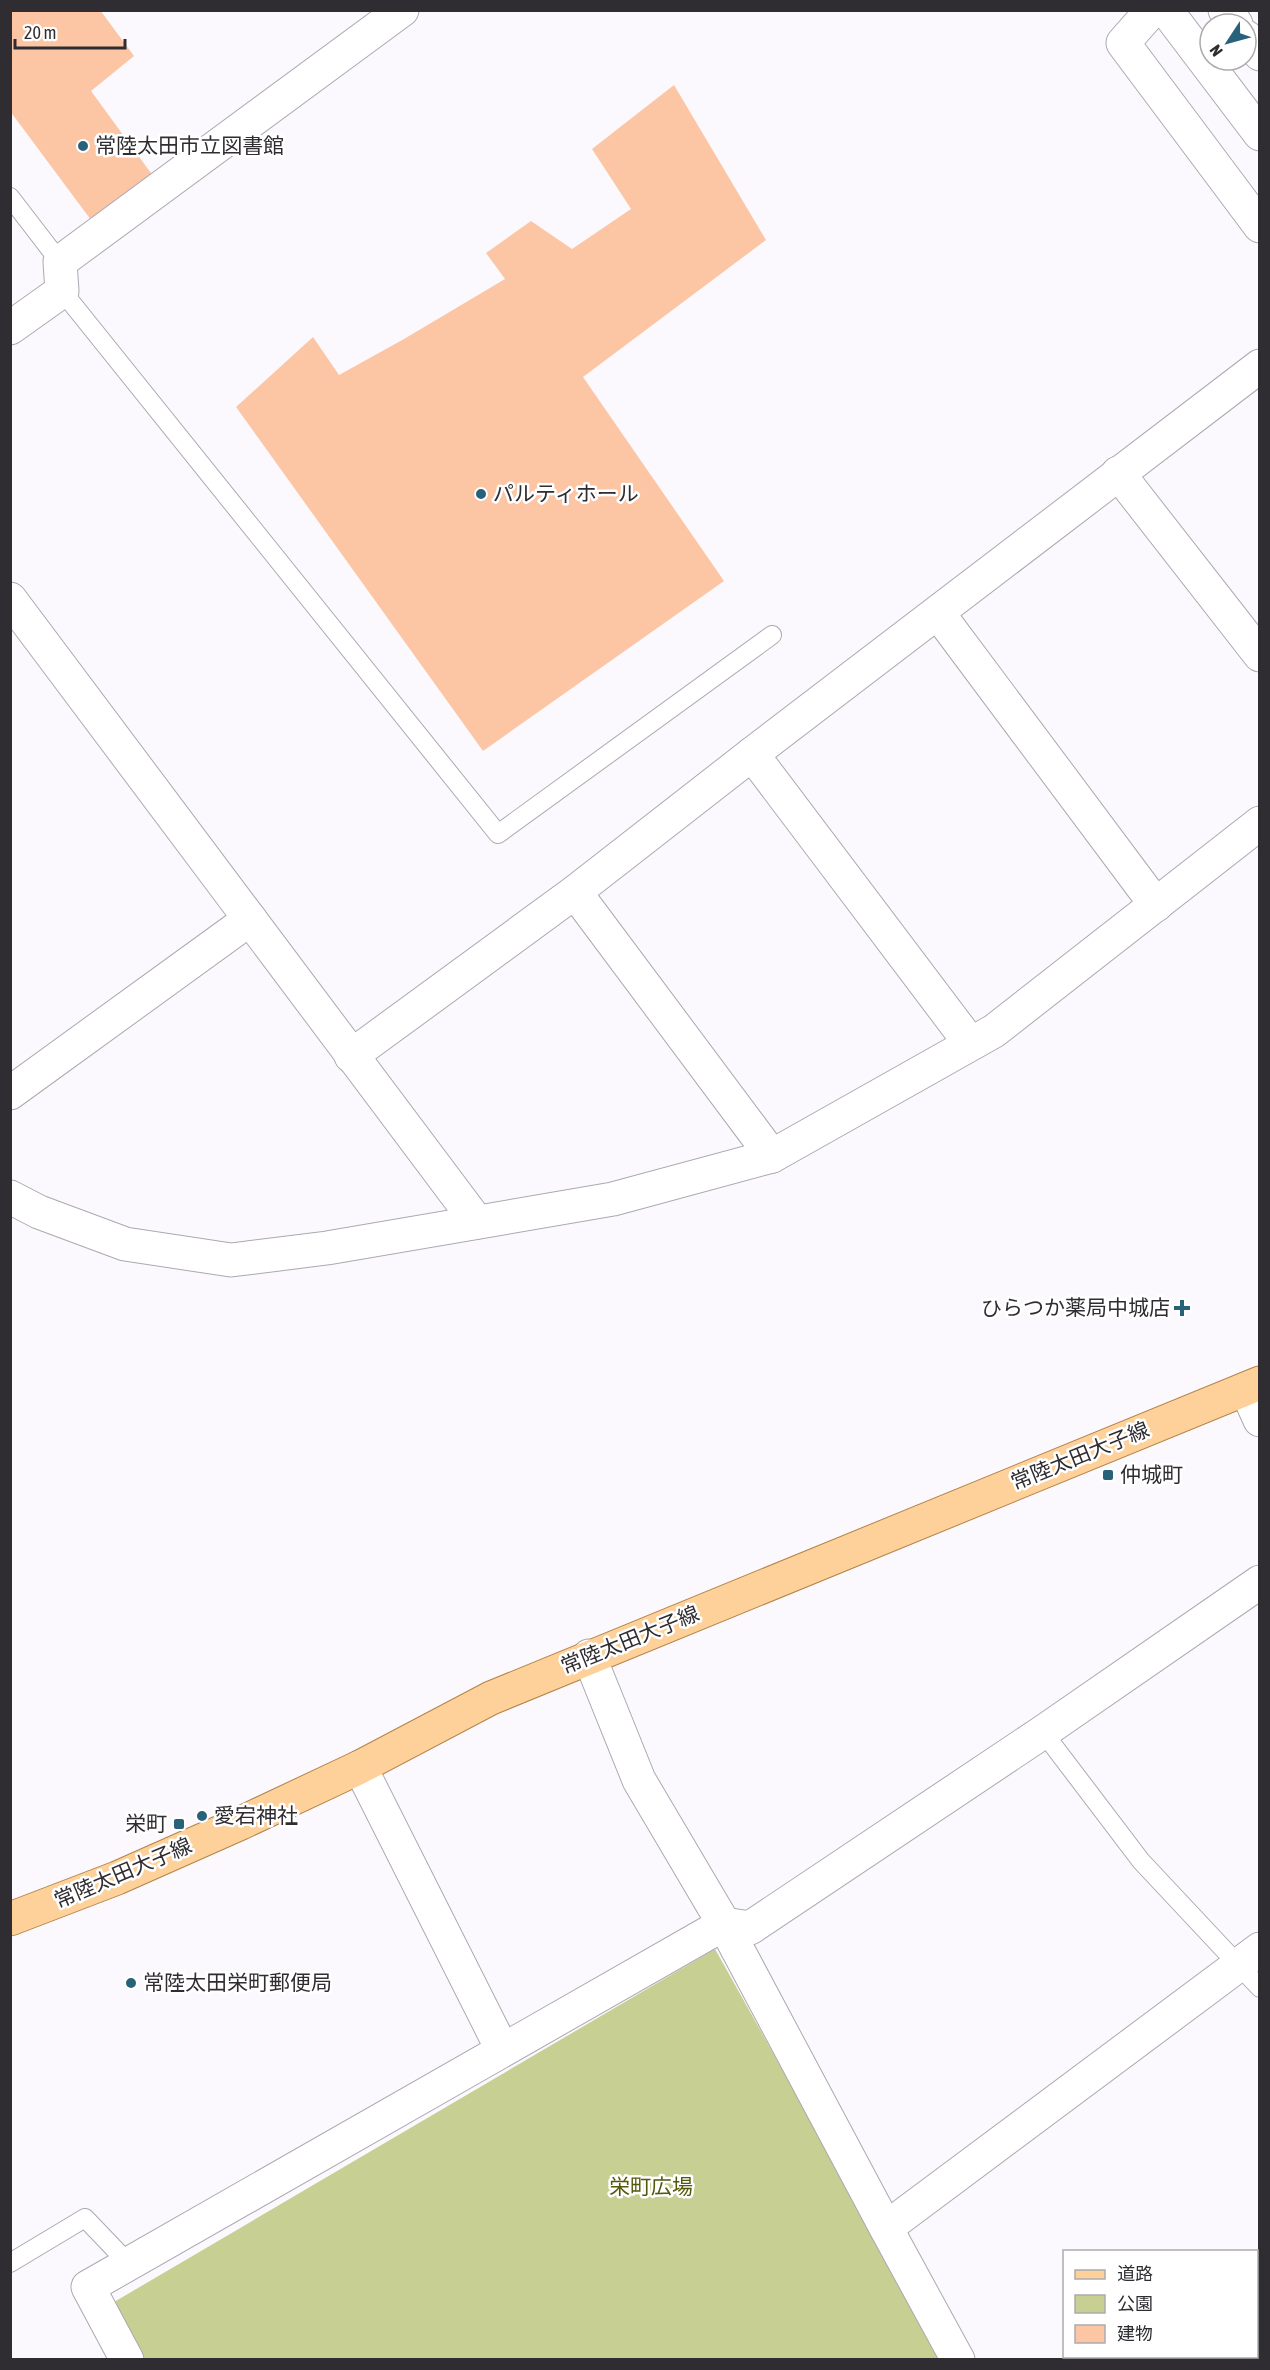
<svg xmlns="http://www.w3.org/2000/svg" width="1270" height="2370" font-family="'Asap Condensed','Noto Sans JP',sans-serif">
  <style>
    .green { fill: #c8cf93 }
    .building { fill: #fcc6a5 }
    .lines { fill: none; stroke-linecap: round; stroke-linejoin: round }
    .service-casing { stroke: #aca8b2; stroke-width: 20 }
    .minor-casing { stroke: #aca8b2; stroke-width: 35 }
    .tertiary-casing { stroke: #aca8b2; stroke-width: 35 }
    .primary-casing { stroke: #b48348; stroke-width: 35 }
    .service { stroke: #fff; stroke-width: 18 }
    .minor { stroke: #fff; stroke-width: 33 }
    .tertiary { stroke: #fff; stroke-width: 33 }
    .primary { stroke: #fdd199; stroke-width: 33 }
    .poi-dot { fill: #28617a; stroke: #fff; stroke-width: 2 }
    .labels { text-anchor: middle; stroke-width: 5; stroke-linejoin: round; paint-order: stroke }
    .poi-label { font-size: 21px; fill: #2f2d31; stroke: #fff; text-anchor: start }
    .street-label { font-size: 21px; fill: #2f2d31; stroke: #fff }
    .park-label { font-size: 21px; fill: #53580a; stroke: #fff }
  </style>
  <rect width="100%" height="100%" fill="#fbf9fd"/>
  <path class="green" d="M715,1949L944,2359H139L109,2305Z"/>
  <g class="building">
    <path d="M10,10H100L134,56L91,91L156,180L94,224L10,111Z"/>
    <path d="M674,85L766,240L583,377L724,581L483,751L236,407L313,337L339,375L404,339L505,279L486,253L531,221L572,249L631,209L592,149Z"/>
  </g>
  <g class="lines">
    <defs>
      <g id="service">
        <path d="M10,197L60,262"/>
        <path d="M62,291L498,834L772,635"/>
        <path d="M1043,1732L1141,1861L1260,1988"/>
        <path d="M10,2263L85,2218L129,2264"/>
      </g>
      <g id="minor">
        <path d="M1152,10L1123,43L1260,226"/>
        <path d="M1225,10L1236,24"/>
        <path d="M1246,37L1260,54"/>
        <path d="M10,328L62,291L60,262L402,10"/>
        <path d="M1118,473L1260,655"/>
        <path d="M10,599L477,1222"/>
        <path d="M938,613L1156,905"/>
        <path d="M752,754L970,1043"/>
        <path d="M575,892L772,1156"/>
        <path d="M351,1056L575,892L752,754L1260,366"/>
        <path d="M10,1093L250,919"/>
        <path d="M10,1197L39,1212L125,1244L231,1260L327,1248L613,1199L772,1156L994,1031L1260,823"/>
        <path d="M1246,1389L1260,1420"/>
        <path d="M589,1656L639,1780L724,1924L886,2228L958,2360"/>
        <path d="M886,2228L1260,1949"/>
        <path d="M127,2360L88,2287L724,1924L750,1928L1043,1732L1260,1582"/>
      </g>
      <g id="tertiary">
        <path d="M1166,10L1260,134"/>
        <path d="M360,1767L502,2049"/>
      </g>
      <path id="primary" d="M10,1919L117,1878L241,1823L360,1767L491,1698L1260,1383"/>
    </defs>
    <use href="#service" class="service-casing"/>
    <use href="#minor" class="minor-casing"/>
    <use href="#tertiary" class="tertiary-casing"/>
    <use href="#primary" class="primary-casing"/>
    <use href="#service" class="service"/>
    <use href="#minor" class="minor"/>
    <use href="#tertiary" class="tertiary"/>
    <use href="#primary" class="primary"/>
  </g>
  <g class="poi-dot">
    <circle cx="83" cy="146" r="6"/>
    <circle cx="481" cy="494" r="6"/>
    <path d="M1179 1299h6v6h6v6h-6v6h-6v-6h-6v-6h6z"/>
    <rect x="1102" y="1469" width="12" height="12" rx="3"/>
    <circle cx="202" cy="1816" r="6"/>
    <rect x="173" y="1818" width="12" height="12" rx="3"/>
    <circle cx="131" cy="1983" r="6"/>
  </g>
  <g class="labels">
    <g class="poi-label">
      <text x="95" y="153">常陸太田市立図書館</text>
      <text x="493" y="501">パルティホール</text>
      <text x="1170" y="1315" text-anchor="end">ひらつか薬局中城店</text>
      <text x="1120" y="1482">仲城町</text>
      <text x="214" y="1823">愛宕神社</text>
      <text x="167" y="1831" text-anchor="end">栄町</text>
      <text x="143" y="1990">常陸太田栄町郵便局</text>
    </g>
    <g class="street-label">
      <text transform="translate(1080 1456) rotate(-22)" y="7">常陸太田大子線</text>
      <text transform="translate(630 1640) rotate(-22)" y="7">常陸太田大子線</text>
      <text transform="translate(123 1873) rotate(-23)" y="7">常陸太田大子線</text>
    </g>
    <g class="park-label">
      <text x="651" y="2194">栄町広場</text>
    </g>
  </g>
  <rect width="1270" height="2370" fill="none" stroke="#2f2d31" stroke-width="24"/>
  <rect x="1063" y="2250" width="195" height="108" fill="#ffffff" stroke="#acabad" stroke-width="1.5"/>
  <rect x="1075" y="2270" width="30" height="9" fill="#fdd199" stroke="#acabad" stroke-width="1.5"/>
  <text x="1117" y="2280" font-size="18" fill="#2f2d31">道路</text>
  <rect x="1075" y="2295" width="30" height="18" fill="#c8cf93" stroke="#acabad" stroke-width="1.5"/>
  <text x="1117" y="2310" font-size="18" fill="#2f2d31">公園</text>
  <rect x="1075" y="2325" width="30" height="18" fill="#fcc6a5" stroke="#acabad" stroke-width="1.5"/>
  <text x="1117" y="2340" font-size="18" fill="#2f2d31">建物</text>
  <g transform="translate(1228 42) rotate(234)"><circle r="28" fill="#ffffff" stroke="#acabad" stroke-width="1.5"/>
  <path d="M0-4.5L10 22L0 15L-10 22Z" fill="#28617a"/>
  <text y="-9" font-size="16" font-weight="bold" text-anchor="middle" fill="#2f2d31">N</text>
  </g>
  <path d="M15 39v9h110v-9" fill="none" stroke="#2f2d31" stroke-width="3"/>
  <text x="24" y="39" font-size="18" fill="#2f2d31" stroke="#ffffff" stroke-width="4.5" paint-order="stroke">20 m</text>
</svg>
